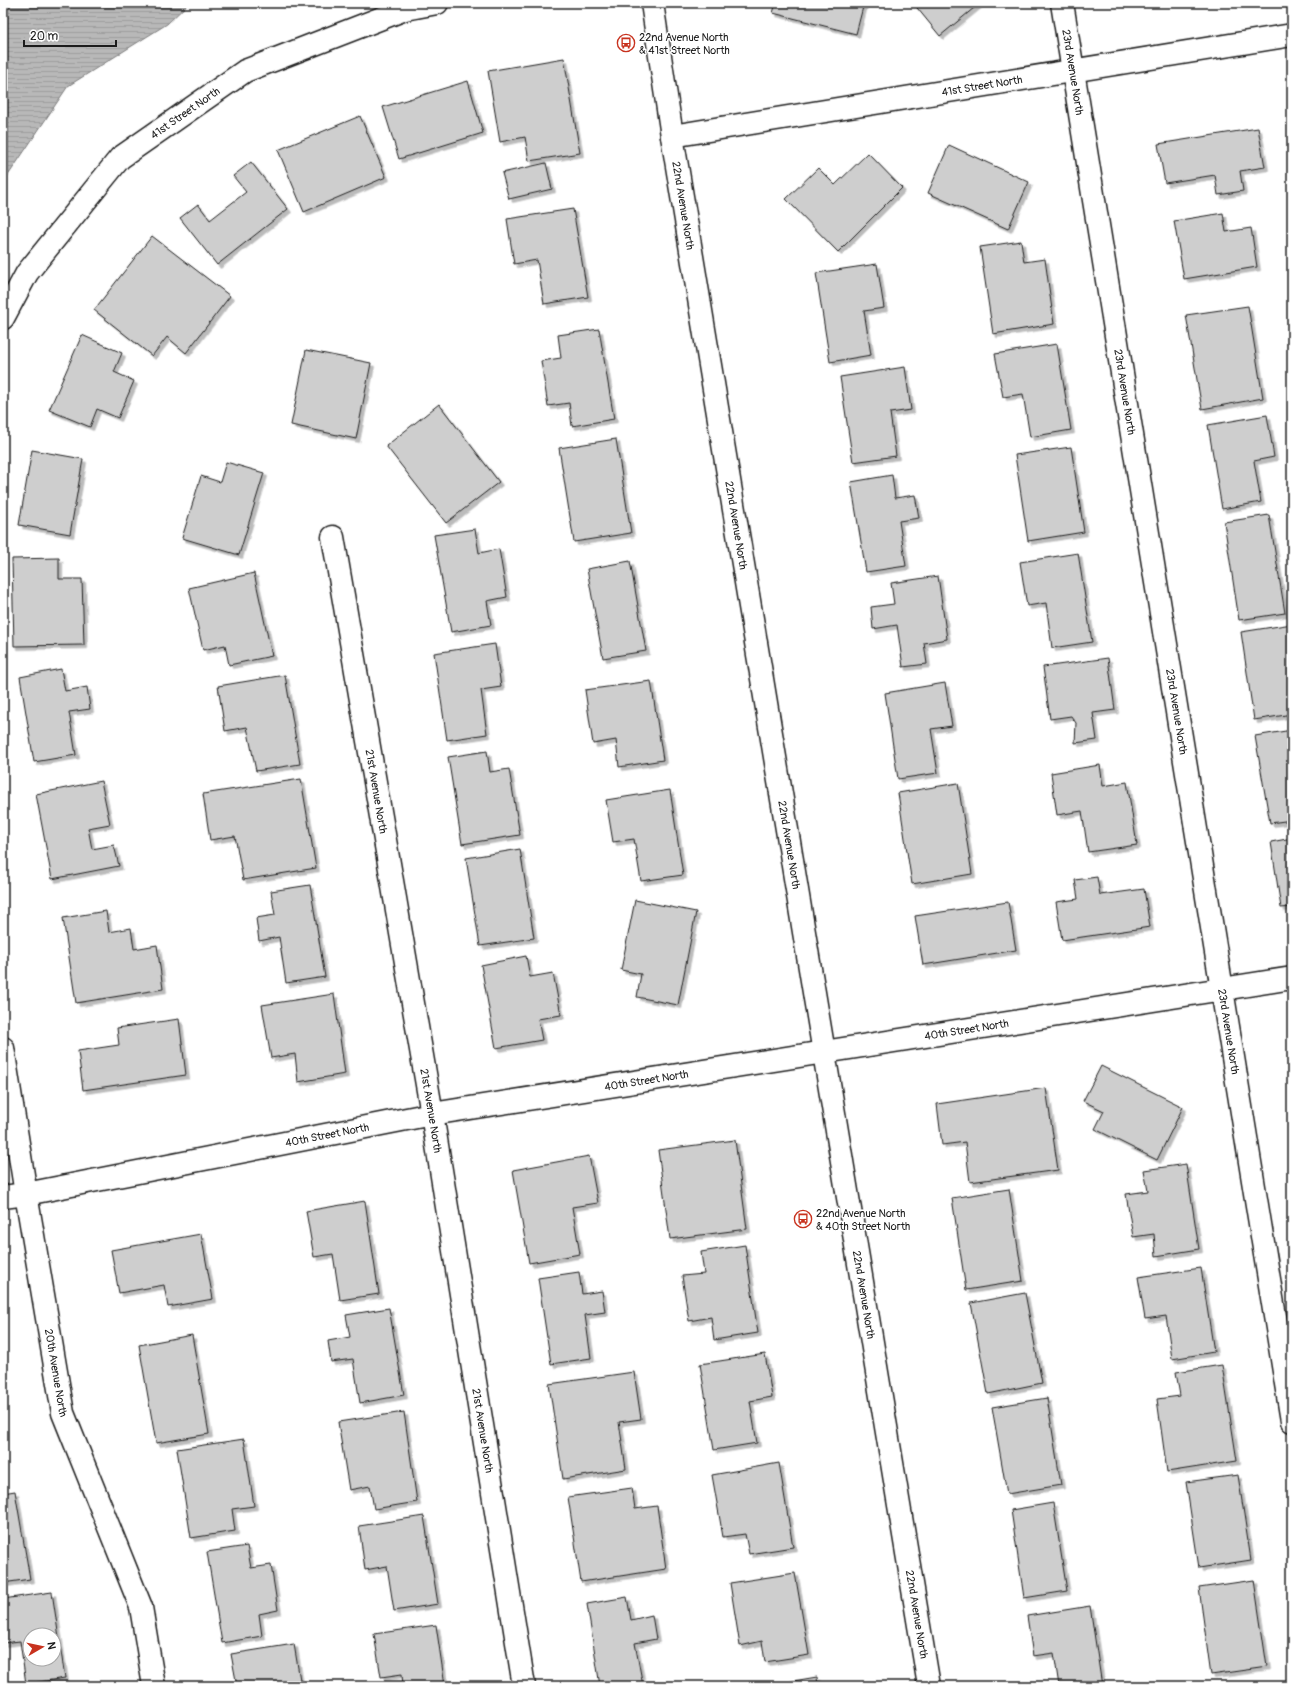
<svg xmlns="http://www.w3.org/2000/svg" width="1295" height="1689" font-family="Pangolin,sans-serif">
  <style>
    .water { fill: url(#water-rules); stroke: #7a7a7a }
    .building { fill: #cecece; stroke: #1c1c1c; fill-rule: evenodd; filter: url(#shadow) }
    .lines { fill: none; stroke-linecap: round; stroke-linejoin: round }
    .minor-casing { stroke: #1c1c1c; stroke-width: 25 }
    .secondary-casing { stroke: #1c1c1c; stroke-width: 25 }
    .minor { stroke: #fff; stroke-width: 22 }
    .secondary { stroke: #fff; stroke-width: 22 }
    .labels { text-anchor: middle; stroke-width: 3; stroke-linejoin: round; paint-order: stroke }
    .poi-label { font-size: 11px; fill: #1c1c1c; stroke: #fff; text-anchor: start }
    .street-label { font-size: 11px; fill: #1c1c1c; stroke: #fff }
  </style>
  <defs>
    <pattern id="water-rules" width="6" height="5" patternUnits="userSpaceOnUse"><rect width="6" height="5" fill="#b8b8b8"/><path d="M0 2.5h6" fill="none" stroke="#9e9e9e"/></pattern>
    <filter id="shadow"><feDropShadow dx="3.5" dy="3.5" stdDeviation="0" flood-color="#0004"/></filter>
  </defs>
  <rect width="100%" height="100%" fill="#fff"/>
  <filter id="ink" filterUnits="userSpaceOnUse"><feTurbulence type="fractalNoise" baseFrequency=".025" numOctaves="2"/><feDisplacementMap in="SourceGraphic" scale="8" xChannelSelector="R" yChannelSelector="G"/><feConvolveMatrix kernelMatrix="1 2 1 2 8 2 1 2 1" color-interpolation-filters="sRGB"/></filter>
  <g filter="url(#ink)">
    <path class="water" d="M3,3H189L167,24L68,86L3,183Z"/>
    <g class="building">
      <path d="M776,3H864L856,34L773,13Z"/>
      <path d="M913,3H980L940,36Z"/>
      <path d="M564,58L580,153L529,161L525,137L500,142L488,71Z"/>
      <path d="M468,81L483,133L399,159L383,107Z"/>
      <path d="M360,116L386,177L304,212L278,150Z"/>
      <path d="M1258,128L1265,167L1240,171L1243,191L1218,195L1215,175L1165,183L1158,144Z"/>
      <path d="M949,145L1029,182L1008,229L928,193Z"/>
      <path d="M868,153L902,188L838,252L786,199L818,168L835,185Z"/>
      <path d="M251,162L288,209L217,265L180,218L198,204L210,220L246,192L233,176Z"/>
      <path d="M546,163L552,189L509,199L502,173Z"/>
      <path d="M573,209L588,297L544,304L537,260L514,264L507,219Z"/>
      <path d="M1223,213L1226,232L1251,228L1257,267L1184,279L1174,221Z"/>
      <path d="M152,236L230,296L186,353L167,337L152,356L94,310Z"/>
      <path d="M1021,241L1024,262L1045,259L1054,324L993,334L980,247Z"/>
      <path d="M877,264L884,308L864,311L871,355L830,362L816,273Z"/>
      <path d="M1248,306L1263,398L1202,409L1186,315Z"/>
      <path d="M599,329L614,419L572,426L569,403L548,406L541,361L561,358L558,335Z"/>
      <path d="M82,335L122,353L114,372L134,381L118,418L97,409L90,427L49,410Z"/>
      <path d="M1057,344L1071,430L1030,437L1023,394L1003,397L995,354Z"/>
      <path d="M306,350L371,363L356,439L291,425Z"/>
      <path d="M905,367L911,410L890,413L896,456L853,462L840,377Z"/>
      <path d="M439,404L499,482L446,523L386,446Z"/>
      <path d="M1267,415L1274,457L1254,461L1261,502L1222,509L1208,425Z"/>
      <path d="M616,439L631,533L574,542L559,448Z"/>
      <path d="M1071,447L1084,532L1028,541L1015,455Z"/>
      <path d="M32,450L83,459L70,534L19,525Z"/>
      <path d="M226,462L264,473L239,555L182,538L201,476L220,482Z"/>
      <path d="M892,475L895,498L915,495L919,518L899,521L906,566L866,572L851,482Z"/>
      <path d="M1269,515L1285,613L1239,620L1224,522Z"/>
      <path d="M475,529L479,553L499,549L507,597L487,601L491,625L451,632L434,535Z"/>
      <path d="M1078,553L1092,642L1052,648L1046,603L1027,606L1020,562Z"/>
      <path d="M59,558V579H82L84,645L14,646L12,559Z"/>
      <path d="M630,561L646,651L603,658L587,569Z"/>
      <path d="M254,573L272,656L229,665L225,645L203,650L189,588Z"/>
      <path d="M938,576L947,639L924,643L927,664L903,667L897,625L873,629L871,607L894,604L891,583Z"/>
      <path d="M1292,624V714L1254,720L1241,632Z"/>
      <path d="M495,644L501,687L481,690L487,734L447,740L434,653Z"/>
      <path d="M1108,658L1115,710L1093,713L1097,740L1075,743L1076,723L1071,716L1050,719L1043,667Z"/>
      <path d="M61,669L65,691L87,687L90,709L69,712L76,755L34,762L20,677Z"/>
      <path d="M285,675L300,764L256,771L247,727L225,731L218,686Z"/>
      <path d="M651,681L663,760L619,767L616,740L593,744L585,690Z"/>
      <path d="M945,683L952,726L931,729L938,773L898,779L885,693Z"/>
      <path d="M1292,730V820L1270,823L1255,736Z"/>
      <path d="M487,751L490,772L509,769L520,835L462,844L448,757Z"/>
      <path d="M1100,765L1103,786L1127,782L1137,845L1088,852L1082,811L1057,815L1051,773Z"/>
      <path d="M301,779L316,868L243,880L235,836L210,840L203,794Z"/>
      <path d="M101,781L110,824L88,828L92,849L114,845L119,866L52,879L36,794Z"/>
      <path d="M958,783L972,874L912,884L898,793Z"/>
      <path d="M670,790L683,875L641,881L634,839L613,842L606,800Z"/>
      <path d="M1292,838V907L1281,908L1271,842Z"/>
      <path d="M520,849L534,938L480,946L466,858Z"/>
      <path d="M1097,877L1100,895L1144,889L1150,927L1062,940L1056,902L1078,899L1075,880Z"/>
      <path d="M310,885L325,977L286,983L279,937L259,941L256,918L275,915L271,891Z"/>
      <path d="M635,900L696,912L678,1005L637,997L641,974L621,970Z"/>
      <path d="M1008,902L1016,950L923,965L915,916Z"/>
      <path d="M106,911L109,932L131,928L134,949L157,945L163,989L76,1003L63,918Z"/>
      <path d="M526,956L530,977L553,973L561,1015L538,1019L542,1040L496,1048L481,965Z"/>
      <path d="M334,994L345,1074L298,1082L295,1054L271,1058L262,1005Z"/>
      <path d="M179,1019L186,1075L83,1090L78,1051L119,1045L117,1028Z"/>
      <path d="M1101,1066L1183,1107L1157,1160L1095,1129L1104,1111L1083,1101Z"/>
      <path d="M1046,1088L1058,1170L970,1182L965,1142L942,1145L937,1104Z"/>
      <path d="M735,1140L747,1229L670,1239L658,1150Z"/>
      <path d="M589,1156L598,1203L572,1207L580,1254L529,1263L513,1170Z"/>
      <path d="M1186,1164L1199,1249L1156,1256L1154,1234L1133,1237L1126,1194L1148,1191L1144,1170Z"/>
      <path d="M1009,1189L1023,1281L966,1290L952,1198Z"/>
      <path d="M365,1201L379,1294L340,1300L333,1254L314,1257L306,1211Z"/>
      <path d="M201,1234L213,1299L168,1307L164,1285L119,1293L111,1250Z"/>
      <path d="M745,1245L758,1333L714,1340L711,1317L689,1321L682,1276L704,1274L701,1252Z"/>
      <path d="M1201,1268L1214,1352L1172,1359L1166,1316L1145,1319L1138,1277Z"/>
      <path d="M579,1272L582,1294L602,1291L605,1312L585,1315L591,1358L551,1364L538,1278Z"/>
      <path d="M1025,1293L1042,1383L988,1394L971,1303Z"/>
      <path d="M389,1308L404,1395L360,1403L353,1359L331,1362L328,1341L350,1337L346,1315Z"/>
      <path d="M192,1335L209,1434L156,1443L139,1345Z"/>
      <path d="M765,1354L772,1397L750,1401L757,1443L714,1450L700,1364Z"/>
      <path d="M1222,1365L1237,1461L1167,1472L1157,1399L1180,1396L1176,1372Z"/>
      <path d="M634,1372L641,1419L619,1422L626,1469L563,1479L549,1384Z"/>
      <path d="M1047,1398L1061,1485L1007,1494L992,1407Z"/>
      <path d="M404,1412L417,1502L374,1509L370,1486L349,1490L338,1422Z"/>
      <path d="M244,1439L254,1506L232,1509L235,1531L191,1538L177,1449Z"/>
      <path d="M779,1463L793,1547L749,1554L745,1534L723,1537L712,1475Z"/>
      <path d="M1238,1475L1251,1560L1199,1568L1186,1482Z"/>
      <path d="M632,1488L635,1509L657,1506L666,1569L581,1582L568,1497Z"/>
      <path d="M15,1491L30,1579L3,1583V1493Z"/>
      <path d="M1053,1503L1067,1591L1024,1598L1011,1510Z"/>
      <path d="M424,1516L438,1604L394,1611L387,1566L365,1570L359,1526Z"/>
      <path d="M247,1546L251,1568L271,1565L278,1610L259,1614L262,1636L222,1643L207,1552Z"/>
      <path d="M795,1573L809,1655L765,1662L762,1641L740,1646L730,1583Z"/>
      <path d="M1254,1580L1267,1667L1211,1675L1199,1588Z"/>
      <path d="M52,1592L65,1678L26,1684L20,1641L3,1643V1599ZM30,1635H54V1659H30Z"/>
      <path d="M627,1597L631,1620L652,1615L656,1639L635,1643L643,1686H600L587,1604Z"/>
      <path d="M1090,1606L1102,1686H1059L1054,1653L1033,1656L1027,1616Z"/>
      <path d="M436,1625L445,1686H403L402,1674L381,1677L374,1634Z"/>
      <path d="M294,1644L301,1686H237L231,1654Z"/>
      <path d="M817,1677L818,1686H763Z"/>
    </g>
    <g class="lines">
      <defs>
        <g id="minor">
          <path id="s1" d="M1062,3L1292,1421"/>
          <path id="s2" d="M672,136L1292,35"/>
          <path id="s3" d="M3,318L27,273L120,158L245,71L405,9L437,3"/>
          <path id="s4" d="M333,537L432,1114L524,1686"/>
          <path id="s5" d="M3,1048L26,1194L63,1413L141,1607L154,1686"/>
          <path id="s6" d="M3,1197L26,1194L432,1114L1292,978"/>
        </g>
        <g id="secondary">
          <path id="s7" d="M652,3L672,136L929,1686"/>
        </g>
      </defs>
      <use href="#minor" class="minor-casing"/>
      <use href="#secondary" class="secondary-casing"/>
      <use href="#minor" class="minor"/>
      <use href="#secondary" class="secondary"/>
    </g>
  </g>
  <defs>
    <symbol id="bus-ring" viewBox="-11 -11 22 22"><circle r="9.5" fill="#fff" stroke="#c8321e" stroke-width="1.5"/><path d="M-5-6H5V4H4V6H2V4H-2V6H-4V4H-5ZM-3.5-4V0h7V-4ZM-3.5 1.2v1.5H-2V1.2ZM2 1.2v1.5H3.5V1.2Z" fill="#c8321e"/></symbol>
  </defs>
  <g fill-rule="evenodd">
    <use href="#bus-ring" x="616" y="33" width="20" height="20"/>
    <use href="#bus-ring" x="793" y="1209" width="20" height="20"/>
  </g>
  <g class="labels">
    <g class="poi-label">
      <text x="639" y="41">22nd Avenue North<tspan x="639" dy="13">&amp; 41st Street North</tspan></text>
      <text x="816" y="1217">22nd Avenue North<tspan x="816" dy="13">&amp; 40th Street North</tspan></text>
    </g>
    <g class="street-label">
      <text dy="4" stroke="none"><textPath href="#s1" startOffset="70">23rd Avenue North</textPath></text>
      <text dy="4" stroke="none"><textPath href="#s2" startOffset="314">41st Street North</textPath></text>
      <text dy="4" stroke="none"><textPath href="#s3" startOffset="278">41st Street North</textPath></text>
      <text dy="4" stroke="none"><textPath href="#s7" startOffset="205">22nd Avenue North</textPath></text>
      <text dy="4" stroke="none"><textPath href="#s1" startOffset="394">23rd Avenue North</textPath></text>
      <text dy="4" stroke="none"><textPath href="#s7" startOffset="529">22nd Avenue North</textPath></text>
      <text dy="4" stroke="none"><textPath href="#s1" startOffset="718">23rd Avenue North</textPath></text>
      <text dy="4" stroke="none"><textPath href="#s4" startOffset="258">21st Avenue North</textPath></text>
      <text dy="4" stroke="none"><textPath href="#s7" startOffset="853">22nd Avenue North</textPath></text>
      <text dy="4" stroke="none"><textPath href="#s6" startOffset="978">40th Street North</textPath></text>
      <text dy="4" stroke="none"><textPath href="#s1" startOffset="1042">23rd Avenue North</textPath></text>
      <text dy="4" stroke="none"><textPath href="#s6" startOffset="654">40th Street North</textPath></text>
      <text dy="4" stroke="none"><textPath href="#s4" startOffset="582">21st Avenue North</textPath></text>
      <text dy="4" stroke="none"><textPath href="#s6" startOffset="330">40th Street North</textPath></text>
      <text dy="4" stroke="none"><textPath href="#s7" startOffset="1309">22nd Avenue North</textPath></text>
      <text dy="4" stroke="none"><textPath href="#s5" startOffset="329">20th Avenue North</textPath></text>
      <text dy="4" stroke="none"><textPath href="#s4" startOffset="906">21st Avenue North</textPath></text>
      <text dy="4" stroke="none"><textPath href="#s7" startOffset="1633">22nd Avenue North</textPath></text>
    </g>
  </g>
  <rect width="1295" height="1689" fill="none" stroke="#fff" stroke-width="16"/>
  <rect x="8" y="8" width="1279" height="1673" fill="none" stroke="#1c1c1c" stroke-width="1.5" filter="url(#ink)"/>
  <g transform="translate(42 1647) rotate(81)"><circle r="19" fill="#ffffff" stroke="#a4a4a4"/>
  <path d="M0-3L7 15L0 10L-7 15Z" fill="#c8321e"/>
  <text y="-6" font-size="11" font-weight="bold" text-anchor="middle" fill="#1c1c1c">N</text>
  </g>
  <path d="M24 40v6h92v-6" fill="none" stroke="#1c1c1c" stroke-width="2"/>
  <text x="30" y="40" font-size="12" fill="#1c1c1c" stroke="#ffffff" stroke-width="3" paint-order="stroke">20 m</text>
</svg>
